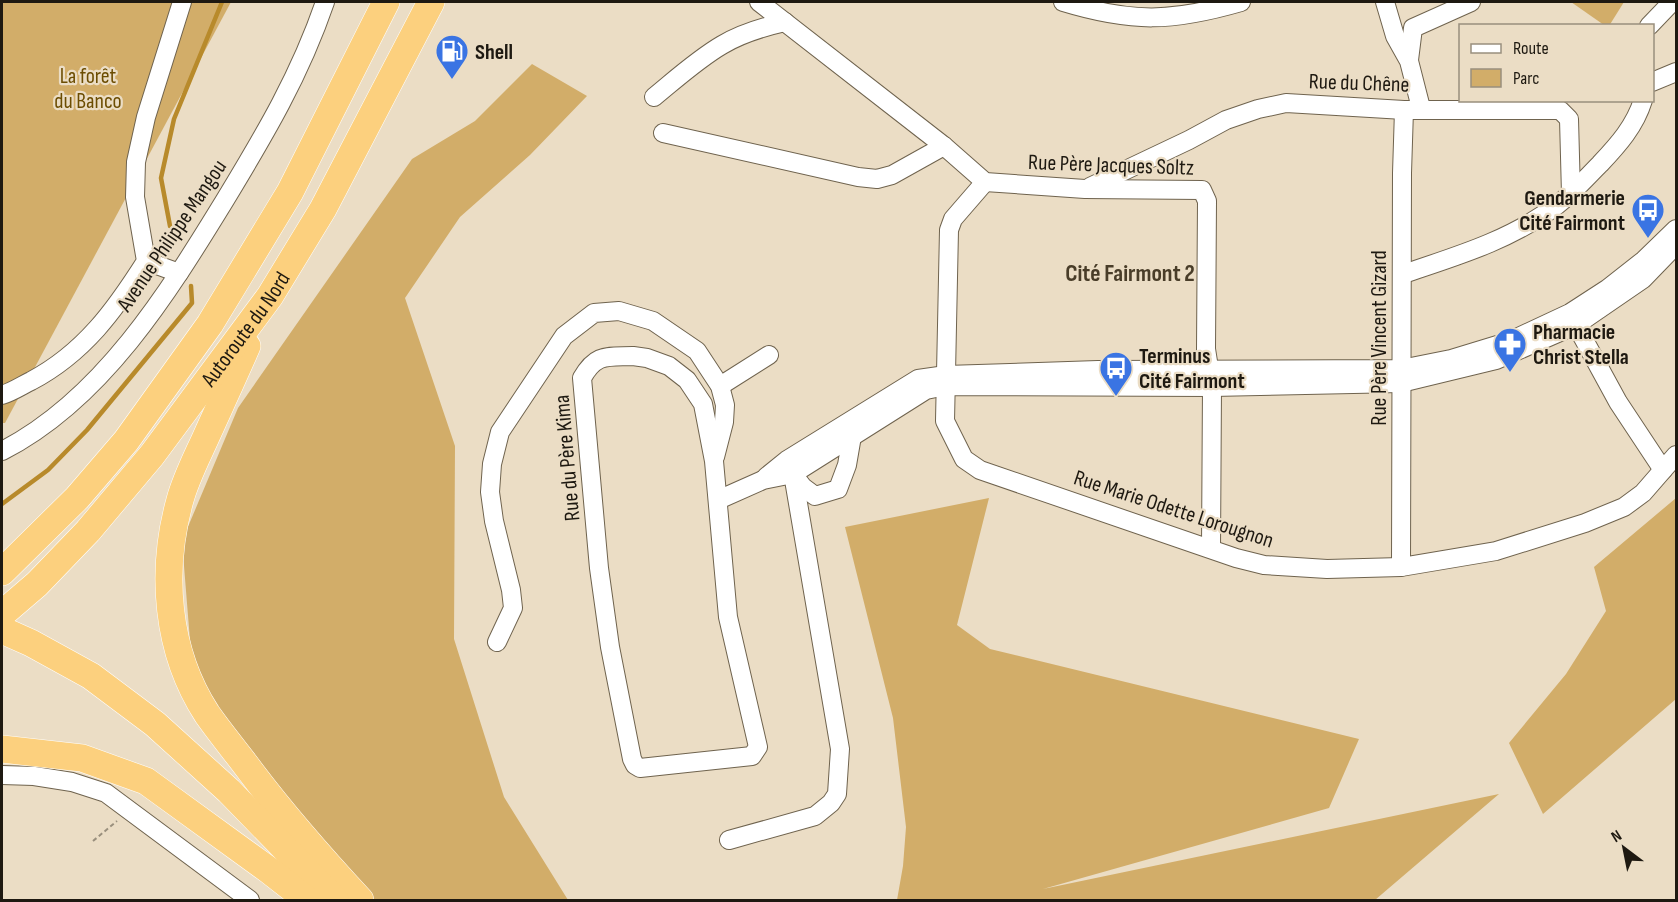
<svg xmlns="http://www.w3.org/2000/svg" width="1678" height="902" font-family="'Sofia Sans Condensed',sans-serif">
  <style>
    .green { fill: #d2ad69 }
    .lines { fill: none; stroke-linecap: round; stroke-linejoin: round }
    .stream { stroke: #b88a2b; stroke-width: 4.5 }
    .minor-casing { stroke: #6f634e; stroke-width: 20 }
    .highway-casing { stroke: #fff; stroke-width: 28 }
    .path { stroke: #998f7d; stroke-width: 2; stroke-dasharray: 4.5 3; stroke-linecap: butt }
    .minor { stroke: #fff; stroke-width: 18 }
    .highway { stroke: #fcd07e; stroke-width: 27 }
    .labels { text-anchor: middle; stroke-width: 4.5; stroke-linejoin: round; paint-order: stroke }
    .poi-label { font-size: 22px; font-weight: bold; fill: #1e1911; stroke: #ebddc5; text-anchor: start }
    .park-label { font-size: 22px; fill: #6c4d02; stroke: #ebddc5 }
    .street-label { font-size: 22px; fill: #1e1911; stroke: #ebddc5 }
    .neighbourhood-label { font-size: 24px; font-weight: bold; fill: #493d29; stroke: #ebddc5 }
  </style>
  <rect width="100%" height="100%" fill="#ebddc5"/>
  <g class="green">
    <path d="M2,2H231L5,423H2Z"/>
    <path d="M1571,2H1624L1609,26L1604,25Z"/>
    <path d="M532,64L587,96L530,155L460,217L405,298L455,446L454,639L504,797L568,900H372L216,716L191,653L182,541L238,408L412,159L475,121Z"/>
    <path d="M989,498L957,625L990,649L1359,739L1329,808L1043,889L1499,794L1375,900H897L903,866L906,827L893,718L845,527Z"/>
    <path d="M1676,498V699L1543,814L1509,743L1566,674L1606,611L1594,567Z"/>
  </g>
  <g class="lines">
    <g class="stream">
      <path d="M170,226L161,178L174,119L222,2"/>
      <path d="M2,504L48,470L87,430L192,303L191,286"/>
    </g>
    <defs>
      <g id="minor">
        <path d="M759,2L944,146L985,182L1085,189L1202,190L1207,201L1206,349L1212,387L1211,548"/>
        <path d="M1063,2C1132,23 1172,22 1241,2"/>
        <path d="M1385,2L1395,36L1409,61L1421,108"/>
        <path d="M1649,26L1672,2"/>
        <path d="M1409,60L1413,28L1471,2"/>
        <path d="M1652,82L1676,72"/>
        <path d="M654,97C676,79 698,59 722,45C742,33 763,27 785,22"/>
        <path d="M663,133L858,177L877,179L892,175L944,146"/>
        <path d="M985,182L953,219L949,230L945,421L964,459L980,470L1236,558L1264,565L1327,569L1401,567L1496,551L1585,523L1624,507L1643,493L1676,455"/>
        <path d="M1090,187L1189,140L1226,120L1258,109L1286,103L1404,110H1560L1569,119L1571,194"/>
        <path d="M146,261L179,273"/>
        <path d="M1403,274C1457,256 1511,240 1557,205C1573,193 1586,178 1600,164C1618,145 1635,126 1643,100"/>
        <path d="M1576,325L1618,402L1663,470"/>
        <path d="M633,356L647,358L669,366L687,380L703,404L714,461L728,617L758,747L752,756L640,768L635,765L632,759L610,647L599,568L582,378C596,353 607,357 633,356Z"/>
        <path d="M720,386L769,355"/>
        <path d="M2,395C12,392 21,386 31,381C84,353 115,310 146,261L135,197L136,162L146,117L182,2"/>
        <path d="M2,451C102,400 168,293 225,200C265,134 300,75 325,2"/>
        <path d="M793,474L803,487L815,496L838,489L847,465L852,436"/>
        <path d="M766,477L787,460L918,379L946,375L1098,370L1401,369L1451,359L1510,341L1570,313L1607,289L1644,260L1676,229"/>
        <path d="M718,500L763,480L793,474L926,390L946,386L1212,387L1401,383L1496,360L1576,325L1643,279L1676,245"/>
        <path d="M1401,567L1402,173L1404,110"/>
        <path d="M497,642L513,608L511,590L494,521L490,492L492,464L500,432L564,336L594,313L619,311L653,321L697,351L720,386L725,405L724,422L715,457"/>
        <path d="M2,775L34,776L72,782L106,793L250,900"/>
        <path d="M729,840L815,816L831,803L837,794L840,749L793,474L789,464"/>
      </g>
      <g id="highway">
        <path d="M247,346C234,376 220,406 206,437C197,457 186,478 180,500C160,571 166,651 207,714C221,734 237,753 251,772C285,817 322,859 360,900"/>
        <path d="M2,572L77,498L126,441L210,324L290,192L386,2"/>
        <path id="s1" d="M2,614L37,584L88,531L152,455L270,296L323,209L431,2"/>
        <path d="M2,630L31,643L91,676L155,724L229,791L335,900"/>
        <path d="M2,749L82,758L146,781L270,871L307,900"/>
      </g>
    </defs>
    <use href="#minor" class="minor-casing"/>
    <use href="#highway" class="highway-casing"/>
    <path class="path" d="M93,841L117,821"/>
    <use href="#minor" class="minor"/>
    <use href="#highway" class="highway"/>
  </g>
  <defs>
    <symbol id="fuel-pin" viewBox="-11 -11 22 30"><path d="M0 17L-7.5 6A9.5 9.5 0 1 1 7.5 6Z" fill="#3a74e3" stroke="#ebddc5"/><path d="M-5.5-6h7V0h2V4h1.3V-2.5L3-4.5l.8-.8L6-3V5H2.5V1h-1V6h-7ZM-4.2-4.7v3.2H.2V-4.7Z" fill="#fff"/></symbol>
    <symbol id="bus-pin" viewBox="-11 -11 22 30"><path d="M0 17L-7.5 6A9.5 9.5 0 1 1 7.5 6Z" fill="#3a74e3" stroke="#ebddc5"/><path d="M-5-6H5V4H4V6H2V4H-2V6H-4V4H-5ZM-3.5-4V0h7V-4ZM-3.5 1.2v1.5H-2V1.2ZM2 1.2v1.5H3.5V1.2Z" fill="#fff"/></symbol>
    <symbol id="pharmacy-pin" viewBox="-11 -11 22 30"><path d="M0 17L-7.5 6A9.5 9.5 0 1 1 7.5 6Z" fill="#3a74e3" stroke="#ebddc5"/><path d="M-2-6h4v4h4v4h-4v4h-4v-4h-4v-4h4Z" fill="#fff"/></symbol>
  </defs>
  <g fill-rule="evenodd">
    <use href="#fuel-pin" x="433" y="32" width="38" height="52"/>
    <use href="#bus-pin" x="1629" y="191" width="38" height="52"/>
    <use href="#pharmacy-pin" x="1491" y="325" width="38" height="52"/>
    <use href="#bus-pin" x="1097" y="349" width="38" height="52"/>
  </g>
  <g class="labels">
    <g class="poi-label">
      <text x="475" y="59">Shell</text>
      <text x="1625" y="205" text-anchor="end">Gendarmerie<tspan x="1625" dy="25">Cité Fairmont</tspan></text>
      <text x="1533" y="339">Pharmacie<tspan x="1533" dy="25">Christ Stella</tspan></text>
      <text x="1139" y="363">Terminus<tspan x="1139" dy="25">Cité Fairmont</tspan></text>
    </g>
    <g class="park-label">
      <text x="88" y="83">La forêt<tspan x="88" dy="25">du Banco</tspan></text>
    </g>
    <g class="street-label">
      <text transform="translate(1359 82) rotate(2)" y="8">Rue du Chêne</text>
      <text transform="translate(1111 164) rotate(2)" y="8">Rue Père Jacques Soltz</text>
      <text transform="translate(171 235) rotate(-56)" y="8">Avenue Philippe Mangou</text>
      <text dy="8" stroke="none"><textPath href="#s1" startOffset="376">Autoroute du Nord</textPath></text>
      <text transform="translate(1378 338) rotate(-90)" y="8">Rue Père Vincent Gizard</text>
      <text transform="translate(566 458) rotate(-95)" y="8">Rue du Père Kima</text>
      <text transform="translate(1174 508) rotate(18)" y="8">Rue Marie Odette Lorougnon</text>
    </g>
    <g class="neighbourhood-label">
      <text x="1130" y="281">Cité Fairmont 2</text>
    </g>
  </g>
  <rect width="1678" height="902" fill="none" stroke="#1e1911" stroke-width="6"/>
  <rect x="1459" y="24" width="195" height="78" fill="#ebddc5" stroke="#998f7d" stroke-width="1.5"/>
  <rect x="1471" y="44" width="30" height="9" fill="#ffffff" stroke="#998f7d" stroke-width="1.5"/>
  <text x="1513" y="54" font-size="18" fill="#1e1911">Route</text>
  <rect x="1471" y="69" width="30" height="18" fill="#d2ad69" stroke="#998f7d" stroke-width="1.5"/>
  <text x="1513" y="84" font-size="18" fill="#1e1911">Parc</text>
  <g transform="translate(1624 848) rotate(328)" stroke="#ebddc5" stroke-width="4.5" paint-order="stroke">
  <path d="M0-4.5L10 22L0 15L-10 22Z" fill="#1e1911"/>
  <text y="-9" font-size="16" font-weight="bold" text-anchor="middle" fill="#1e1911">N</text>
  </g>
</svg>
